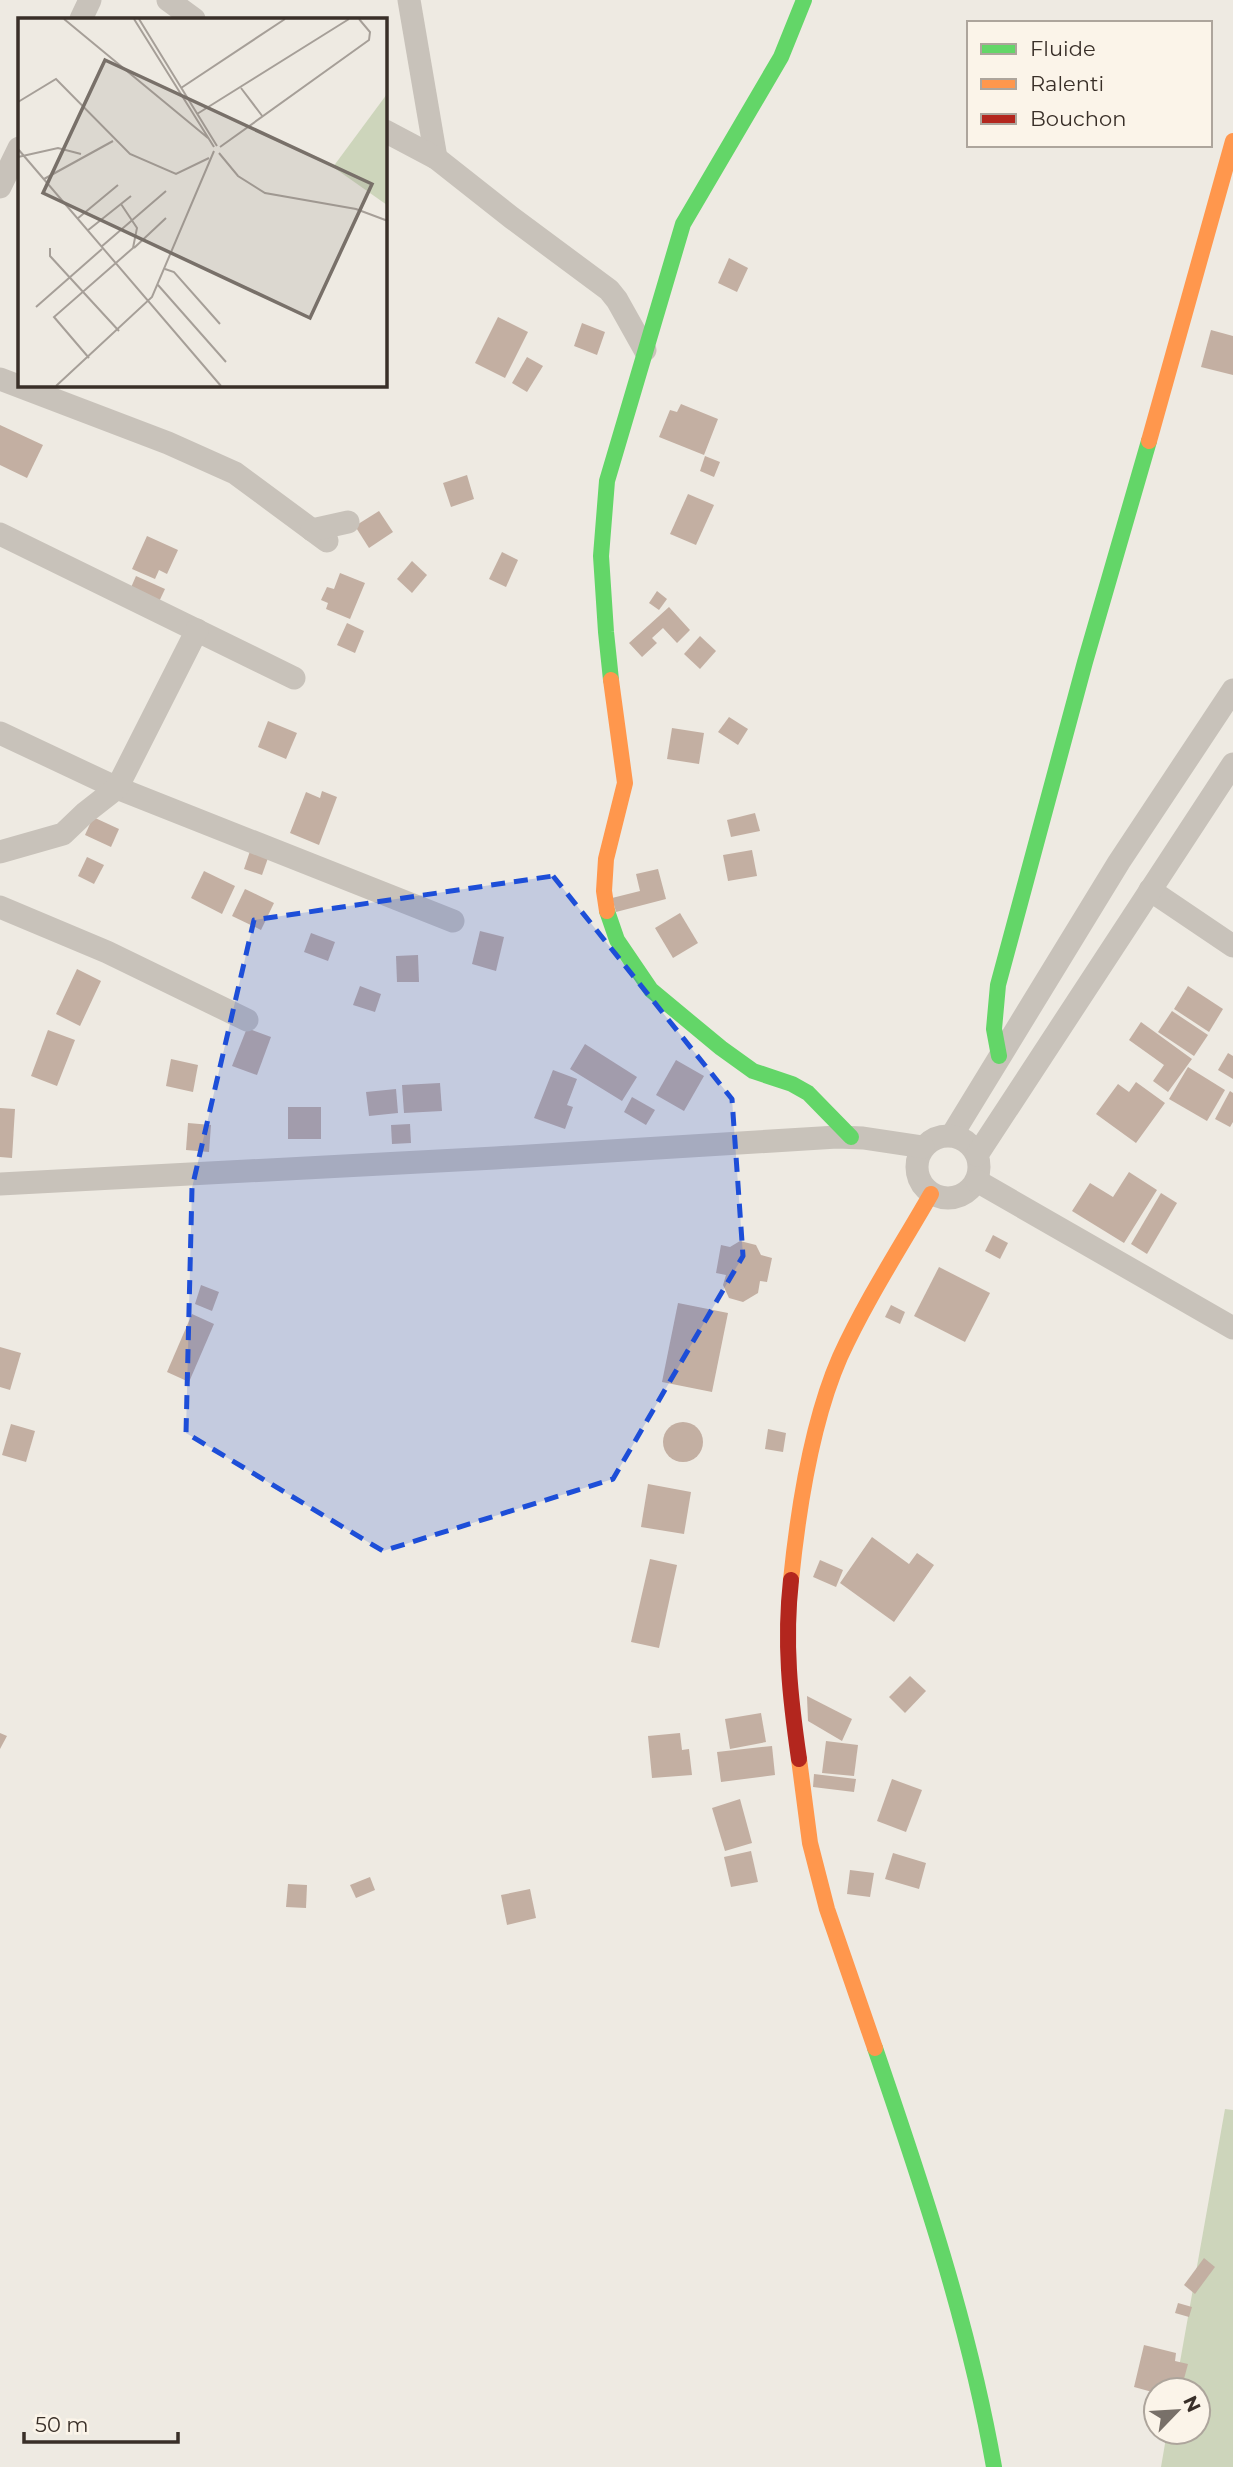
<svg xmlns="http://www.w3.org/2000/svg" width="1233" height="2467" font-family="Montserrat,sans-serif">
  <style>
    .green { fill: #cdd5bb }
    .building { fill: #c3afa2 }
    .lines { fill: none; stroke-linecap: round; stroke-linejoin: round }
    .street { stroke: #c8c2ba; stroke-width: 23 }
    .fast { stroke: #63d668; stroke-width: 16 }
    .slow { stroke: #ff974d; stroke-width: 16 }
    .jam { stroke: #b3261e; stroke-width: 16 }
    .marked { fill: #1d4ed8; fill-opacity: 0.2; stroke: #1d4ed8; stroke-width: 5; stroke-dasharray: 14 9; stroke-linejoin: round }
    .inset-road { fill: none; stroke: #a69f98; stroke-width: 2 }
    .view { fill: #787069; fill-opacity: 0.15; stroke: #787069; stroke-width: 3.5 }
    .inset-edge { fill: none; stroke: #392f28; stroke-width: 3.5 }
  </style>
  <rect width="100%" height="100%" fill="#eeeae2"/>
  <path class="green" d="M1225,2109L1233,2110V2467H1161L1167,2432H1198V2390H1175Z"/>
  <g class="building">
    <path d="M729,258L748,268L737,292L718,283Z"/>
    <path d="M498,317L528,332L505,378L475,363Z"/>
    <path d="M582,323L605,332L597,355L574,346Z"/>
    <path d="M1211,330L1233,336V375L1201,367Z"/>
    <path d="M527,357L543,366L527,392L512,383Z"/>
    <path d="M681,404L718,419L704,455L659,437L670,410L677,412Z"/>
    <path d="M0,425L43,445L27,478L0,465Z"/>
    <path d="M705,456L720,462L714,477L700,471Z"/>
    <path d="M467,475L474,499L451,507L443,483Z"/>
    <path d="M688,494L714,505L696,545L670,534Z"/>
    <path d="M379,511L393,532L369,548L355,526Z"/>
    <path d="M147,536L178,550L167,574L159,570L155,579L132,569Z"/>
    <path d="M502,552L518,560L506,587L489,579Z"/>
    <path d="M412,561L427,575L412,593L397,579Z"/>
    <path d="M340,573L365,583L350,619L326,609L328,603L321,600L327,587L334,589Z"/>
    <path d="M136,576L165,589L157,606L129,592Z"/>
    <path d="M657,591L667,599L659,610L649,603Z"/>
    <path d="M669,607L690,630L677,643L663,628L652,638L657,643L642,657L629,643Z"/>
    <path d="M347,623L364,631L355,653L337,645Z"/>
    <path d="M700,636L716,651L700,669L684,654Z"/>
    <path d="M729,717L748,729L738,745L718,732Z"/>
    <path d="M268,721L297,733L286,759L258,747Z"/>
    <path d="M672,728L704,733L699,764L667,759Z"/>
    <path d="M322,791L337,797L319,845L290,833L306,792L320,798Z"/>
    <path d="M755,813L760,831L731,837L727,820Z"/>
    <path d="M93,817L119,829L111,847L85,835Z"/>
    <path d="M752,850L757,876L728,881L723,855Z"/>
    <path d="M250,851L268,858L262,875L244,869Z"/>
    <path d="M87,857L104,865L94,884L78,876Z"/>
    <path d="M658,869L666,899L616,912L612,898L640,891L636,874Z"/>
    <path d="M204,871L235,886L222,914L191,898Z"/>
    <path d="M245,889L274,903L261,930L232,916Z"/>
    <path d="M680,913L698,943L673,958L655,928Z"/>
    <path d="M480,931L504,937L496,971L472,964Z"/>
    <path d="M311,933L335,942L328,961L304,952Z"/>
    <path d="M418,955L419,982H397L396,956Z"/>
    <path d="M77,969L101,981L80,1026L56,1014Z"/>
    <path d="M360,986L381,994L375,1012L353,1005Z"/>
    <path d="M1188,986L1223,1009L1209,1032L1174,1009Z"/>
    <path d="M1172,1011L1208,1035L1194,1056L1158,1032Z"/>
    <path d="M1141,1022L1192,1059L1168,1092L1153,1081L1164,1065L1129,1040Z"/>
    <path d="M247,1028L271,1037L257,1075L232,1066Z"/>
    <path d="M48,1030L75,1040L57,1086L31,1076Z"/>
    <path d="M585,1044L637,1077L622,1101L570,1069Z"/>
    <path d="M1228,1053L1233,1056V1079L1218,1070Z"/>
    <path d="M171,1059L198,1065L193,1092L166,1086Z"/>
    <path d="M676,1060L704,1076L684,1111L656,1095Z"/>
    <path d="M1188,1067L1225,1090L1207,1121L1169,1099Z"/>
    <path d="M553,1070L577,1079L567,1105L573,1107L565,1129L534,1118Z"/>
    <path d="M1136,1082L1165,1103L1136,1143L1096,1114L1118,1084L1129,1092Z"/>
    <path d="M440,1083L442,1111L404,1113L402,1085Z"/>
    <path d="M396,1089L398,1113L369,1116L366,1092Z"/>
    <path d="M1230,1091L1233,1093V1122L1230,1127L1215,1119Z"/>
    <path d="M632,1097L655,1110L646,1125L624,1112Z"/>
    <rect x="288" y="1107" width="33" height="32"/>
    <path d="M0,1108L15,1109L12,1158L0,1157Z"/>
    <path d="M188,1123L211,1125L209,1152L186,1150Z"/>
    <path d="M410,1124L411,1143L392,1144L391,1125Z"/>
    <path d="M1129,1172L1157,1190L1124,1243L1072,1211L1090,1183L1113,1197Z"/>
    <path d="M1161,1193L1177,1203L1147,1254L1131,1244Z"/>
    <path d="M993,1235L1008,1243L1000,1259L985,1251Z"/>
    <path d="M740,1241L756,1245L761,1255L772,1258L767,1282L760,1281L758,1293L743,1302L729,1298L723,1285L726,1275L716,1273L721,1245L730,1247Z"/>
    <path d="M939,1267L990,1293L965,1342L914,1316Z"/>
    <path d="M201,1285L219,1292L212,1311L195,1304Z"/>
    <path d="M678,1303L728,1313L712,1392L662,1382Z"/>
    <path d="M891,1305L905,1312L900,1324L885,1317Z"/>
    <path d="M192,1314L214,1324L189,1382L167,1372Z"/>
    <path d="M0,1347L21,1353L10,1390L0,1387Z"/>
    <circle cx="683" cy="1442" r="20"/>
    <path d="M11,1424L35,1431L26,1462L2,1455Z"/>
    <path d="M768,1429L786,1433L783,1452L765,1449Z"/>
    <path d="M648,1484L691,1492L684,1534L641,1527Z"/>
    <path d="M872,1537L909,1564L917,1553L934,1565L894,1622L840,1583Z"/>
    <path d="M650,1559L677,1565L659,1648L631,1642Z"/>
    <path d="M820,1560L843,1570L836,1587L813,1577Z"/>
    <path d="M910,1676L926,1691L905,1713L889,1697Z"/>
    <path d="M807,1696L852,1719L842,1741L808,1721Z"/>
    <path d="M761,1713L766,1742L730,1749L725,1719Z"/>
    <path d="M0,1733L7,1736L0,1749Z"/>
    <path d="M680,1733L682,1750L689,1749L692,1775L652,1778L648,1736Z"/>
    <path d="M826,1741L858,1745L854,1776L822,1773Z"/>
    <path d="M772,1746L775,1775L721,1782L717,1752Z"/>
    <path d="M814,1774L856,1779L854,1792L813,1787Z"/>
    <path d="M892,1779L922,1790L906,1832L877,1821Z"/>
    <path d="M740,1799L752,1843L725,1851L712,1808Z"/>
    <path d="M751,1851L758,1882L731,1887L724,1857Z"/>
    <path d="M893,1853L926,1863L919,1889L885,1879Z"/>
    <path d="M850,1870L874,1873L870,1897L847,1894Z"/>
    <path d="M370,1877L375,1890L356,1898L350,1885Z"/>
    <path d="M288,1884L307,1885L306,1908L286,1907Z"/>
    <path d="M530,1889L536,1918L507,1925L501,1895Z"/>
    <path d="M1204,2258L1215,2267L1195,2294L1184,2285Z"/>
    <path d="M1178,2303L1192,2307L1189,2317L1175,2313Z"/>
    <path d="M1144,2345L1176,2353L1175,2361L1188,2364L1181,2390H1156V2393L1134,2387Z"/>
  </g>
  <g class="lines">
    <g class="street">
      <path d="M168,0L194,19"/>
      <path d="M409,0L436,158"/>
      <path d="M81,19L90,0"/>
      <path d="M385,131L436,158L512,218L609,290L617,300L645,350"/>
      <path d="M0,187L19,148"/>
      <path d="M0,379L168,443L235,473L327,541"/>
      <path d="M312,530L348,522"/>
      <path d="M0,534L294,678"/>
      <path d="M0,733L117,788L453,921"/>
      <path d="M0,852L63,834L85,813L117,788L197,630"/>
      <path d="M1150,890L1233,946"/>
      <path d="M0,907L107,952L247,1020"/>
      <path d="M952,1135L1119,862L1233,690"/>
      <circle cx="948" cy="1167" r="31"/>
      <path d="M977,1155L1233,764"/>
      <path d="M977,1181L1233,1328"/>
      <path d="M0,1184L495,1158L837,1137L863,1138L923,1147"/>
    </g>
    <g class="fast">
      <path d="M611,680L606,632L601,556L607,481L683,224L781,57L804,0"/>
      <path d="M607,911L617,940L651,990L721,1048L753,1071L792,1084L808,1093L851,1137"/>
      <path d="M999,1056L994,1029L998,985L1085,662L1149,441"/>
      <path d="M875,2048C922,2185 969,2324 994,2467"/>
    </g>
    <g class="slow">
      <path d="M1149,441L1233,141"/>
      <path d="M607,911L604,891L606,859L625,783L611,680"/>
      <path d="M791,1580C798,1511 812,1421 840,1357C866,1300 900,1248 931,1194"/>
      <path d="M799,1759L810,1843L827,1909L875,2048"/>
    </g>
    <path class="jam" d="M791,1580C784,1643 790,1697 799,1759"/>
  </g>
  <path class="marked" d="M553,876L732,1099L743,1256L613,1479L383,1551L186,1433L192,1188L254,920Z"/>
  <g transform="translate(18 18)">
    <rect width="369" height="369" fill="#eeeae2"/>
    <path d="M369,76V187L315,149Z" fill="#cdd5bb"/>
    <path class="inset-road" d="M46,1L190,120M116,1L196,129M121,1L199,128M163,70L267,1M223,70L245,99M0,84L38,61L112,136L158,156L191,140M179,96L331,1M202,129L351,22L352,14L341,1M0,131L203,368M201,135L220,158L247,175L338,191L370,203M0,139L40,130L63,136M26,161L95,123M59,201L100,167M69,213L113,178M83,229L148,173M32,230V238L101,313M116,230L148,200M147,251L156,254L202,306M140,267L208,344M18,289L84,231M71,340L36,299L115,230L119,210L103,186M38,368L134,279L196,133"/>
    <path class="view" d="M87,42L354,166L292,300L25,175Z"/>
    <rect width="369" height="369" class="inset-edge"/>
  </g>
  <rect x="967" y="21" width="245" height="126" fill="#fbf4e9" stroke="#ada59c" stroke-width="2"/>
  <rect x="981" y="44" width="35" height="10" fill="#63d668" stroke="#ada59c" stroke-width="2"/>
  <text x="1030" y="56" font-size="21" fill="#392f28">Fluide</text>
  <rect x="981" y="79" width="35" height="10" fill="#ff974d" stroke="#ada59c" stroke-width="2"/>
  <text x="1030" y="91" font-size="21" fill="#392f28">Ralenti</text>
  <rect x="981" y="114" width="35" height="10" fill="#b3261e" stroke="#ada59c" stroke-width="2"/>
  <text x="1030" y="126" font-size="21" fill="#392f28">Bouchon</text>
  <g transform="translate(1177 2411) rotate(65)"><circle r="33" fill="#fbf4e9" stroke="#ada59c" stroke-width="2"/>
  <path d="M0-5L12 26L0 18L-12 26Z" fill="#787069"/>
  <text y="-10" font-size="19" font-weight="bold" text-anchor="middle" fill="#392f28">N</text>
  </g>
  <path d="M24 2432v10h154v-10" fill="none" stroke="#392f28" stroke-width="3.5"/>
  <text x="35" y="2432" font-size="21" fill="#392f28" stroke="#fbf4e9" stroke-width="5" paint-order="stroke">50 m</text>
</svg>
